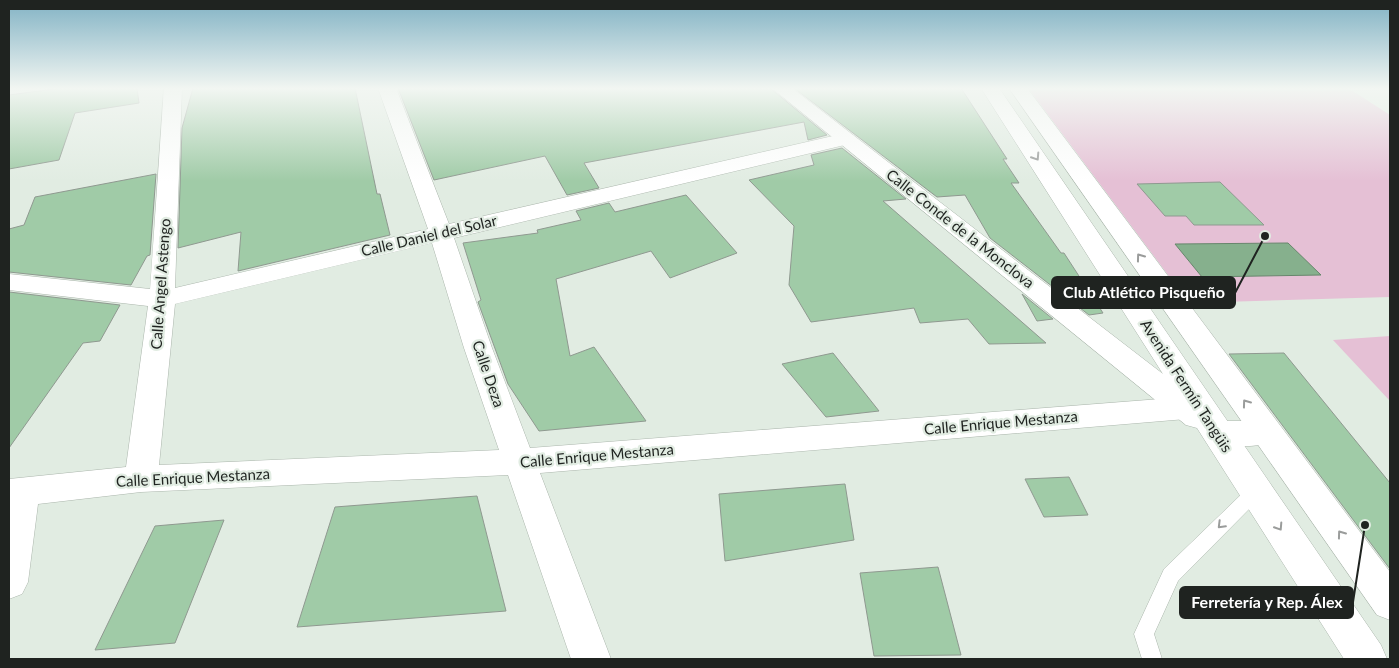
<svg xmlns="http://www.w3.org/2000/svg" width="1399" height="668" font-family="Lato,sans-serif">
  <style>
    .green { fill: #e5c0d5 }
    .water { fill: #86b08d; stroke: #67866c }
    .building { fill: #a0cba7; stroke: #8f9990 }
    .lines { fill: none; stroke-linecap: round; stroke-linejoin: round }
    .lane-casing { stroke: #abb6ac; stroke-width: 1 }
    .street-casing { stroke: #abb6ac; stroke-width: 1 }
    .secondary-casing { stroke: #abb6ac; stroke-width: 1 }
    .lane { fill: #fff; fill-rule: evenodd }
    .street { fill: #fff; fill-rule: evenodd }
    .secondary { fill: #fff; fill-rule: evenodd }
    .oneway { stroke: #9a9c9b }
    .labels { text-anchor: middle; stroke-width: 4.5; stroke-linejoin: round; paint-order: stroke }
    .street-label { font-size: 15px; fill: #1f2320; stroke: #e1ece2 }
    .leader { fill: none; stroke: #1f2320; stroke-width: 2 }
    .callout-dot { fill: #1f2320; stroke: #e1ece2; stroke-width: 2 }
    .callout { fill: #1f2320; stroke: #1f2320; stroke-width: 2 }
    .callout-label { font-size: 16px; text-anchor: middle; font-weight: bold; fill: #fff }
  </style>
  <rect width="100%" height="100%" fill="#e1ece2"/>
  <g class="green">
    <path d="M1028,88H1348L1390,115V297L1189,303Z"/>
    <path d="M1390,336V401L1333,340Z"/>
  </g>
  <path class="water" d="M1288,243L1321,275L1202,277L1175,244Z"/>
  <g class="building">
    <path d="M62,88H137L139,103L75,113L59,160L9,169V95Z"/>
    <path d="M193,88H355L377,194H380L390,235L238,271L241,232L178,248L182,128Z"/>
    <path d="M398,88H770L827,135L808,140L804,122L584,163L599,188L567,195L545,156L434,180Z"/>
    <path d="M794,88H961L1007,159H1003L1019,183H1011L1061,253H1064L1103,313L1089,315L990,238L965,195L937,197Z"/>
    <path d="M842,148L906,199L883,201L1046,343L989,344L968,319L920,323L914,308L811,322L789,285L794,226L749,180L814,165L811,155Z"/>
    <path d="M156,174L150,255L147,256L131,285L9,272V229L24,225L35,197Z"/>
    <path d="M1220,182L1264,225H1194L1186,216H1165L1137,184Z"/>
    <path d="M686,195L737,253L670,278L651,251L556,279L570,356L594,347L646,421L539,431L508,384L478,302L481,300L463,243L538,233L537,230L581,220L576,211L609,203L615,212Z"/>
    <path d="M9,292L120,305L100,341L83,343L9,448Z"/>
    <path d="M1022,294L1053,319L1037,321Z"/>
    <path d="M833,353L879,411L826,417L782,364Z"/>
    <path d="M1284,353L1390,483V569L1229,354Z"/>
    <path d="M1069,477L1088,515L1044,517L1025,479Z"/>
    <path d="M845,484L854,540L725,561L719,494Z"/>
    <path d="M477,496L506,611L297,627L335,507Z"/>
    <path d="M224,520L175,643L95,650L155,526Z"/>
    <path d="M938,567L961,655L874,656L860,573Z"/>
  </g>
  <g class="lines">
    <defs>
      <path id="lane" d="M1256,484L1262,486L1264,491L1262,496L1178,581L1154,634L1162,659H1142L1134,634L1164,569L1250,486Z"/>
      <g id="street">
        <path d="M164,88H182L175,288L428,229L378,88H396L449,224L846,133L853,135L856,139L853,143L454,238L492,348L530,448L1186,397L1197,400L1201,408L1197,416L1186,419L540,473L611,659H571L508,475L141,492L38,504L28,582L22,594L9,599V479L126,467L148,306L9,290V274L150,289ZM432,243L464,348L499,450L159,465L175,304Z"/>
        <path d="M1217,421H1267L1278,425L1283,433L1278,441C1257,448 1227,448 1206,441L1201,433L1206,425Z"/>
      </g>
      <g id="secondary">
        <path d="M772,88H792L1163,374L981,88H999L1381,645L1387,659H1344L1197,428L1186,425Z"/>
        <path d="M1009,88H1027L1390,572V620L1377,615Z"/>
      </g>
    </defs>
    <use href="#lane" class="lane-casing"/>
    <use href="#street" class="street-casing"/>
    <use href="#secondary" class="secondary-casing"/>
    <use href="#lane" class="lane"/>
    <use href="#street" class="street"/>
    <use href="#secondary" class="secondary"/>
  </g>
  <defs><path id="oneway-chevron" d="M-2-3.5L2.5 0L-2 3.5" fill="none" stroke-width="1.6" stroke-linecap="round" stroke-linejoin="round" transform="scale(1.25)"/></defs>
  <g class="oneway">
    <use href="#oneway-chevron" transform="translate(1036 157) rotate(57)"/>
    <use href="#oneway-chevron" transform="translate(1140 257) rotate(-126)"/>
    <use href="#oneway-chevron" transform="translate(1246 403) rotate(-126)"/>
    <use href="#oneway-chevron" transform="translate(1221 525) rotate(135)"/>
    <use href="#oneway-chevron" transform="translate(1279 527) rotate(57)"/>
    <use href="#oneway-chevron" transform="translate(1341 534) rotate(-126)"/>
  </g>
  <linearGradient id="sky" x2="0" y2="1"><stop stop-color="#81b2c4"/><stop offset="0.49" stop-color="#f2f6f2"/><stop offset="1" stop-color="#f2f6f2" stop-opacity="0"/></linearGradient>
  <rect width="1399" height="181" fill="url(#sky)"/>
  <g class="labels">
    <g class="street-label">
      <text transform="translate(960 229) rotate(38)" y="5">Calle Conde de la Monclova</text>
      <text transform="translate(429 236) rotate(-13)" y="5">Calle Daniel del Solar</text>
      <text transform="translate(161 284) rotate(-86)" y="5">Calle Angel Astengo</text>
      <text transform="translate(488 374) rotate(71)" y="5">Calle Deza</text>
      <text transform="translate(1186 386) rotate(57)" y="5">Avenida Fermín Tangüis</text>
      <text transform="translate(1001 423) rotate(-5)" y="5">Calle Enrique Mestanza</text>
      <text transform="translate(597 456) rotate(-5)" y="5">Calle Enrique Mestanza</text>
      <text transform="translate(193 478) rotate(-3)" y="5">Calle Enrique Mestanza</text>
    </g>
  </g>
  <path class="leader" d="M1265 236L1235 293M1365 525L1353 602"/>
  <g class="callout-dot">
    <circle cx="1265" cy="236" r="5"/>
    <circle cx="1365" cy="525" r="5"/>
  </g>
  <g class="callout">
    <rect x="1052" y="277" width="183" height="31" rx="5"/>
    <rect x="1180" y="587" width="173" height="31" rx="5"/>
  </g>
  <g class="callout-label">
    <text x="1144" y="298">Club Atlético Pisqueño</text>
    <text x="1267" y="608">Ferretería y Rep. Álex</text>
  </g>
  <rect width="1399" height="668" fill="none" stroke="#1f2320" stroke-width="20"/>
</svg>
